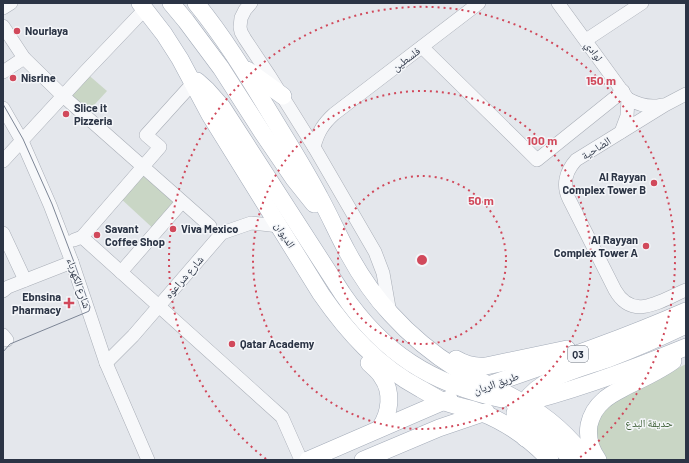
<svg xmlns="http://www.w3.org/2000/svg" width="689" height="463" font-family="Barlow,'Noto Naskh Arabic',sans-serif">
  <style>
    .green { fill: #c9d6c5 }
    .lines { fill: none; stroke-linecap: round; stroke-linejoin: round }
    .minor-casing { stroke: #a9aeb7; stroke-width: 14 }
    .major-casing { stroke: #a3abb8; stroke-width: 18 }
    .minor { stroke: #f7f8fa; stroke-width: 13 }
    .major { stroke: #fff; stroke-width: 17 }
    .tram { stroke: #7d8696; stroke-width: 1 }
    .ring { fill: none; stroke: #d1495b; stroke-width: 2; stroke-dasharray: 2 4 }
    .poi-dot { fill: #d1495b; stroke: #f4f6f9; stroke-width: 1.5 }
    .labels { text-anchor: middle; stroke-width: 3; stroke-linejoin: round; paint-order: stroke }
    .shield { fill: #f4f6f9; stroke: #676e7b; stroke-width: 1 }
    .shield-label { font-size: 10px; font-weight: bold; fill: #2b3445 }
    .poi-label { font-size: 11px; font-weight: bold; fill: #2b3445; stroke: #f4f6f9; text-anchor: start }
    .street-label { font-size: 11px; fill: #2b3445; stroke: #f4f6f9 }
    .park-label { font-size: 11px; fill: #3f6138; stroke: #f4f6f9 }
    .centre { fill: #d1495b; stroke: #f4f6f9; stroke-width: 2 }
    .ring-label { font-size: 12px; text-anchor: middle; font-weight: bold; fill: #d1495b; stroke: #f4f6f9; stroke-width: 3; stroke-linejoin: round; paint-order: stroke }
  </style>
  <rect width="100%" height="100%" fill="#e4e7ec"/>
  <g class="green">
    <path d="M85,72L107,91L85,115L63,96Z"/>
    <path d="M143,167L182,202L157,232L118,196Z"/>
    <path d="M686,364V460H602L592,434L604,406Z"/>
  </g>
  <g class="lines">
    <defs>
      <g id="minor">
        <path d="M251,3L245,10L241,18L240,27L241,32L245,39L269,75L314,147L375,252L383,273L390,313"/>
        <path d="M558,3L628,99C639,105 650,108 662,105"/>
        <path d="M3,8L11,3"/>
        <path d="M3,26L24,58L63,96L210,226"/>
        <path d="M586,40L642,3"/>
        <path d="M422,47L537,160L623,91"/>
        <path d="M3,72L24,58"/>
        <path d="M686,94L665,105L576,160C566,171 562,185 569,199L615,290C633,322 661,300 686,290"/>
        <path d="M3,108L22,141L50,205L72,262L106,363L148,460"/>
        <path d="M621,132L627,116L628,99"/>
        <path d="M314,147C318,132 323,124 334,114L479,3"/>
        <path d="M3,161L85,72L145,9"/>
        <path d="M3,233L25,280"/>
        <path d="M82,237L282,417L301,460"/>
        <path d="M74,240L82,237L160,147L146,135L193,83"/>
        <path d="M121,272L182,202"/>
        <path d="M3,291L8,287L72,262"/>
        <path d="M3,335L7,340"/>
        <path d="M106,363L133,336L222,233L251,223L279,226"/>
      </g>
      <g id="major">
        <path d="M140,3L164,34L180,59L210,115L321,294C348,333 378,366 421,389C428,393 435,397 442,401C455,406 468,408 480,412C506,422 531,440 550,460"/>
        <path d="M171,3L186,21L221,68L262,132L294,179L314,204"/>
        <path d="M196,3C223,36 245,72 267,108C285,138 304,167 320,198C330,216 338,235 348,253C360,275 374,296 391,314C410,335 433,354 457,369C478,381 502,390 523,403C548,417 570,437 587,460"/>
        <path d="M247,70L283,96"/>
        <path d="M197,81L207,90L222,107L342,293C383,353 431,384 502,399"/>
        <path d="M456,359C466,365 475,367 486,366L567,349"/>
        <path d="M369,363C373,367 379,371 382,377C393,392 390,413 380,428"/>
        <path d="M483,387C552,363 620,340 686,311"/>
        <path d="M515,405C574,391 630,370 686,347"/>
        <path d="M515,413C536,425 556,441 572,460"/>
        <path d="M525,438C522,428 519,410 525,402C542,376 583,368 610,358C636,348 661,337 686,325"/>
        <path d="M308,460L449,399"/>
        <path d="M363,460L439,428L486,412"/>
        <path d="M598,460C590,449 587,438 589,425C591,416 596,407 603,401C610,394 620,390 629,385C644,378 659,371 673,361"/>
      </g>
    </defs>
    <use href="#minor" class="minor-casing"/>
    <use href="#major" class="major-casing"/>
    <use href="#minor" class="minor"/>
    <use href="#major" class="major"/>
    <path class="tram" d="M3,104L23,139L52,204L74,262L90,307L89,311L87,312L10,344L3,352"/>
  </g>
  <g class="ring">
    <circle cx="422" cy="260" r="84"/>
    <circle cx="422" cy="260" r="169"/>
    <path d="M266 459A253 253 0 1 1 578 459"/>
  </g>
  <g class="poi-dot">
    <circle cx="17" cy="31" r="4"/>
    <circle cx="13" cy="78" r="4"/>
    <circle cx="66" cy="114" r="4"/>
    <circle cx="654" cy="183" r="4"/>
    <circle cx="173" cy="229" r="4"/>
    <circle cx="97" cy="235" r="4"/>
    <circle cx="646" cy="246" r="4"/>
    <path d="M67 297h4v4h4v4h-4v4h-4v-4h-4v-4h4z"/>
    <circle cx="232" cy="344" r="4"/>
  </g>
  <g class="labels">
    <rect class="shield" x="568" y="346" width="20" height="16" rx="3"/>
    <g class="shield-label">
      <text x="578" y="358">Q3</text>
    </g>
    <g class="poi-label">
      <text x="25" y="35">Nourlaya</text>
      <text x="21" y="82">Nisrine</text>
      <text x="74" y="112">Slice it<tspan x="74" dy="13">Pizzeria</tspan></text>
      <text x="646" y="181" text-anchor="end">Al Rayyan<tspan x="646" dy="13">Complex Tower B</tspan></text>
      <text x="105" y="233">Savant<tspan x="105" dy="13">Coffee Shop</tspan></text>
      <text x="181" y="233">Viva Mexico</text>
      <text x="638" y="244" text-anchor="end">Al Rayyan<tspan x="638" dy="13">Complex Tower A</tspan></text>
      <text x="61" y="301" text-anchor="end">Ebnsina<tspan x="61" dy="13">Pharmacy</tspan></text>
      <text x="240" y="348">Qatar Academy</text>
    </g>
    <g class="street-label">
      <text transform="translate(594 51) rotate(54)" y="4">لوادي</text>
      <text transform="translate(406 59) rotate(-37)" y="4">فلسطين</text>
      <text transform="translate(596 148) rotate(-32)" y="4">الضاحية</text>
      <text transform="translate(285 235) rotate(58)" y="4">الديوان</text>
      <text transform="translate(184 277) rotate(-49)" y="4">شارع شراعوه</text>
      <text transform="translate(79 283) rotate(71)" y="4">شارع الكهرباء</text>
      <text transform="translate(496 383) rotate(-19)" y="4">طريق الريان</text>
    </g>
    <g class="park-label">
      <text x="649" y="427">حديقة البدع</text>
    </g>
  </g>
  <circle cx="422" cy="260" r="6" class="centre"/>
  <g class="ring-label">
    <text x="601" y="85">150 m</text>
    <text x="542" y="145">100 m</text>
    <text x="481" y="205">50 m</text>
  </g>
  <rect width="689" height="463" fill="none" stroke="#2b3445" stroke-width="8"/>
</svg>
